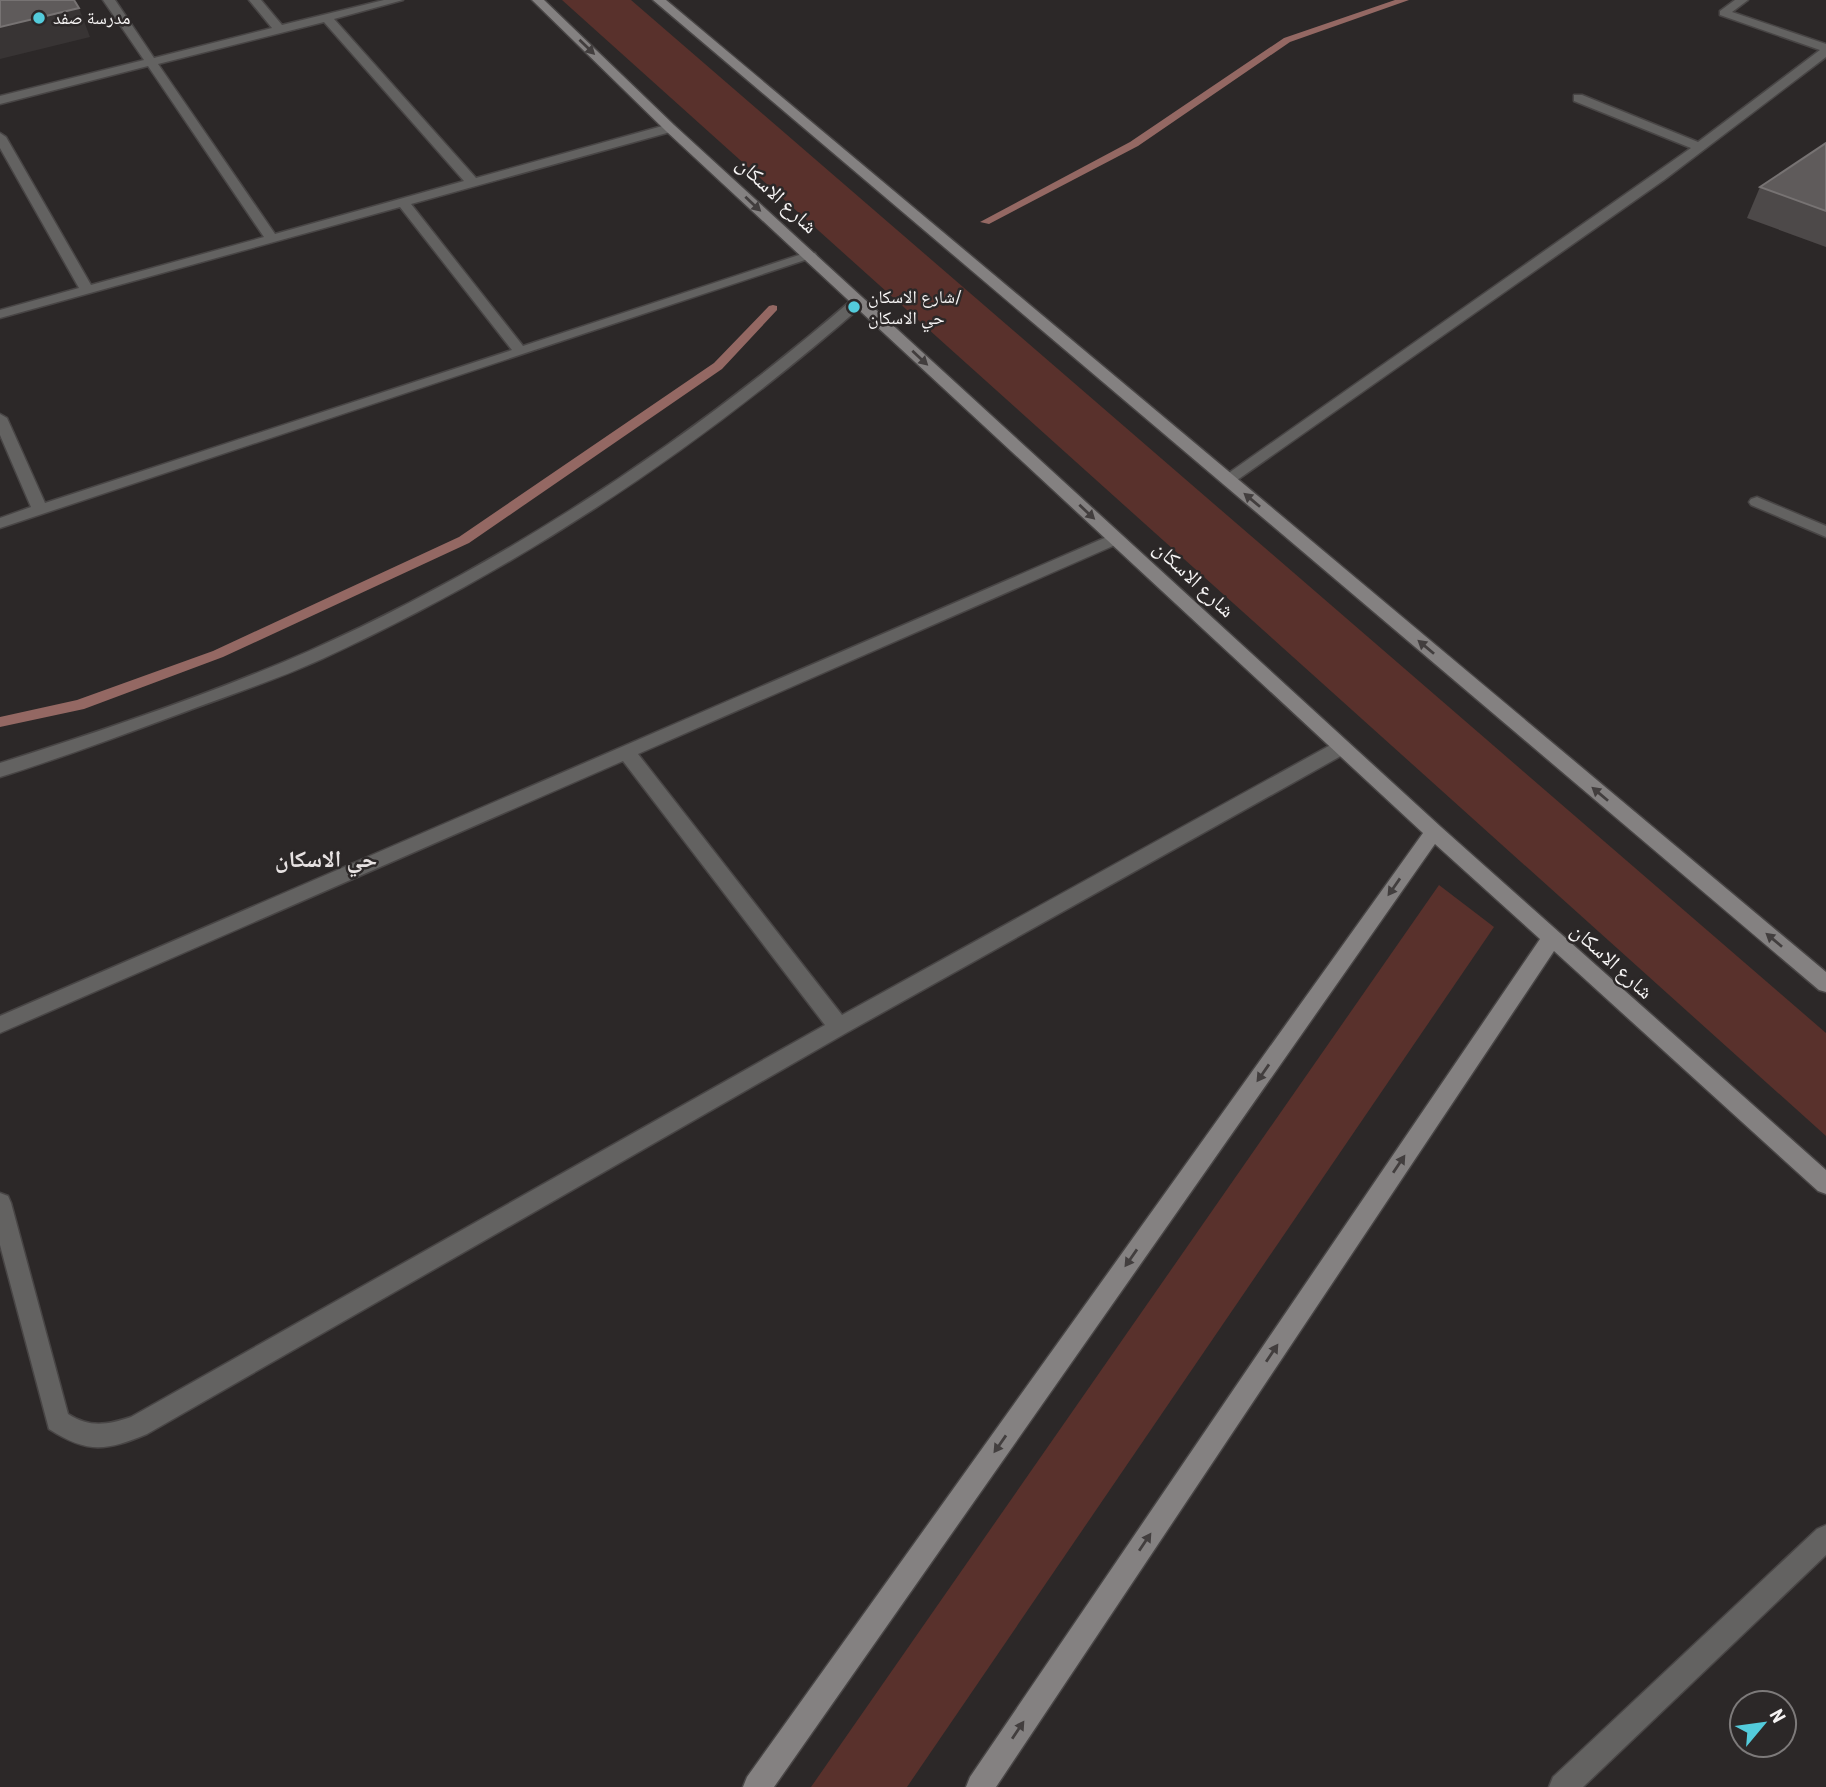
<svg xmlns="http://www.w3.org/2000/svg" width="1826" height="1787" font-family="'Roboto Condensed','Noto Naskh Arabic',sans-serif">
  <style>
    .green { fill: #59312c }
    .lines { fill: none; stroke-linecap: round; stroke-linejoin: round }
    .stream { fill: #946863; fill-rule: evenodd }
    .service-casing { stroke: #484545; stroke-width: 3 }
    .minor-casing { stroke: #484545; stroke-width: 3 }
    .secondary-casing { stroke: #484545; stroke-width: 3 }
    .service { fill: #636261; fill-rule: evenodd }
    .minor { fill: #636261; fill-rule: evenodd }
    .secondary { fill: #848181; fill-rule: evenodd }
    .wall { fill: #4d4949 }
    .shaded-wall { fill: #383434 }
    .building { fill: #5f5b5b; stroke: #777373; stroke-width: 2 }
    .oneway { fill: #423e3e }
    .poi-dot { fill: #53cbdb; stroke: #2c2828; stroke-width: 2.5 }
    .labels { text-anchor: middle; stroke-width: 5; stroke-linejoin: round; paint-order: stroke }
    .far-poi-label { font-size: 18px; fill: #f6f4f4; stroke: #2c2828; text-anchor: start }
    .street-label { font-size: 21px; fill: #f6f4f4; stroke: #2c2828 }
    .neighbourhood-label { font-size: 23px; font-weight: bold; fill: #e7e2e2; stroke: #2c2828 }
  </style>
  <rect width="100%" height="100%" fill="#2c2828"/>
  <g class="green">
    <path d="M562,0H631L1826,1033V1136Z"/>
    <path d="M1439,885L1494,927L907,1787H811Z"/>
  </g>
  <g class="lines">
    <g class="stream">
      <path d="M1395,0H1409L1290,42L1138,146L989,224L980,222L1130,142L1284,38Z"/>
      <path d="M773,305L777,306V310L722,369L469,543L223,657L84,709L0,727V717L77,700L213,651L459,537L714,363L769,306Z"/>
    </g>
    <defs>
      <g id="service">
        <path d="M1735,0H1748L1732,12L1826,44V57L1664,180L1233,483H1223L1220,480L1223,477L1691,148L1574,101V95H1582L1698,142L1820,50L1720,15V11Z"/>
        <path d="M1757,497L1826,526V537L1751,505L1749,502L1751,499Z"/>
      </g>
      <g id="minor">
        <path d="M103,0H115L154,58L272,28L249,0H261L282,25L384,0H403L334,19L476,178L666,125H674V131L411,204L523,346L805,253H815L817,256L0,528V518L31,507L0,435V414L7,418L45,503L512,350L400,207L0,318V310L79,288L0,148V133L6,137L91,285L264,237L148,66L0,104V96L144,60ZM324,22L464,181L275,234L158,64Z"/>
        <path d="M859,297L866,301L864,304C701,447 520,568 322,659C276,680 227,696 179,714C120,736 61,758 0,777V763C102,731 211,694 309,651C508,562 690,440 854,298Z"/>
        <path d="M1116,533L1124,538L1122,542L638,754L842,1015L1336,742H1348L1351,747L1348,752L846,1033L147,1434C106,1451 88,1454 49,1429L0,1245V1193L8,1196L11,1203L68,1414C90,1428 107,1425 131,1417L825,1025L623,761L0,1033V1016Z"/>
        <path d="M1826,1525V1555L1583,1787H1549L1553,1777L1817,1529Z"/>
      </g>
      <g id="secondary">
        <path d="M532,0H544L674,125L1441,827L1826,1170V1194L1818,1191L1554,951L996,1787H966L970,1777L1540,939L1435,844L774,1787H743L747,1777L1423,833L666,131Z"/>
        <path d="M653,0H666L1826,972V992L1819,990Z"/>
      </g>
    </defs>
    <use href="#service" class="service-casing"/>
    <use href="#minor" class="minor-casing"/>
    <use href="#secondary" class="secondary-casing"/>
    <use href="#service" class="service"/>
    <use href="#minor" class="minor"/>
    <use href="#secondary" class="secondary"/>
  </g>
  <path class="wall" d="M1826,143V247L1747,218L1760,187Z"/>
  <path class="shaded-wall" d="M79,8L90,37L0,59V27Z"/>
  <g class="building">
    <path d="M0,0H74L79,8L0,27Z"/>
    <path d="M1826,143V211L1760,187Z"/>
  </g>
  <defs><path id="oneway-solid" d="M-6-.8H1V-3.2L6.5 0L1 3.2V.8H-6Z" transform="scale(1.75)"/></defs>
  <g class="oneway">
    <use href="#oneway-solid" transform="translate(587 47) rotate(44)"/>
    <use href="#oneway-solid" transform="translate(753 204) rotate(43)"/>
    <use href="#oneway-solid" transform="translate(920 358) rotate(43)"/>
    <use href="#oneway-solid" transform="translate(1252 500) rotate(-140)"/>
    <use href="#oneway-solid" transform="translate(1087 512) rotate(43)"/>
    <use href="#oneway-solid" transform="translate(1426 647) rotate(-140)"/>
    <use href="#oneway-solid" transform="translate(1600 794) rotate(-140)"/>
    <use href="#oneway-solid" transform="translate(1394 887) rotate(125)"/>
    <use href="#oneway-solid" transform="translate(1774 940) rotate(-140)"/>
    <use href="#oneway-solid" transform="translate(1263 1073) rotate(125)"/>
    <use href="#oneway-solid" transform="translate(1399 1164) rotate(-56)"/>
    <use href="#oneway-solid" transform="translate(1131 1258) rotate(125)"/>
    <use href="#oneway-solid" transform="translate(1272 1353) rotate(-56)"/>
    <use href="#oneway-solid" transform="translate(1000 1444) rotate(125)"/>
    <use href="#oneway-solid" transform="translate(1145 1542) rotate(-56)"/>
    <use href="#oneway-solid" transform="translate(1018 1730) rotate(-56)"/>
  </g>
  <g class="poi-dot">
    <circle cx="39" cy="18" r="7"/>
    <circle cx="854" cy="307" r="7"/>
  </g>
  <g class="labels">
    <g class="far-poi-label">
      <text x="53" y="24">مدرسة صفد</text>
      <text x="868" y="303">شارع الاسكان/<tspan x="868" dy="21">حي الاسكان</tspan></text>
    </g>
    <g class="street-label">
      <text transform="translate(777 195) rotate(43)" y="7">شارع الاسكان</text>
      <text transform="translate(1194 579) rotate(43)" y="7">شارع الاسكان</text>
      <text transform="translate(1612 961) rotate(42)" y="7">شارع الاسكان</text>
    </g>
    <g class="neighbourhood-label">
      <text x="326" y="867">حي الاسكان</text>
    </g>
  </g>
  <g transform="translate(1763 1724) rotate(61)"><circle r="33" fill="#2c2828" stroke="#7d7a7a" stroke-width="2"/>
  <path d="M0-5L12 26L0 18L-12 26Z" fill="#53cbdb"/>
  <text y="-10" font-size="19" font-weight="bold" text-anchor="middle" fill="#f6f4f4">N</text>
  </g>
</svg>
